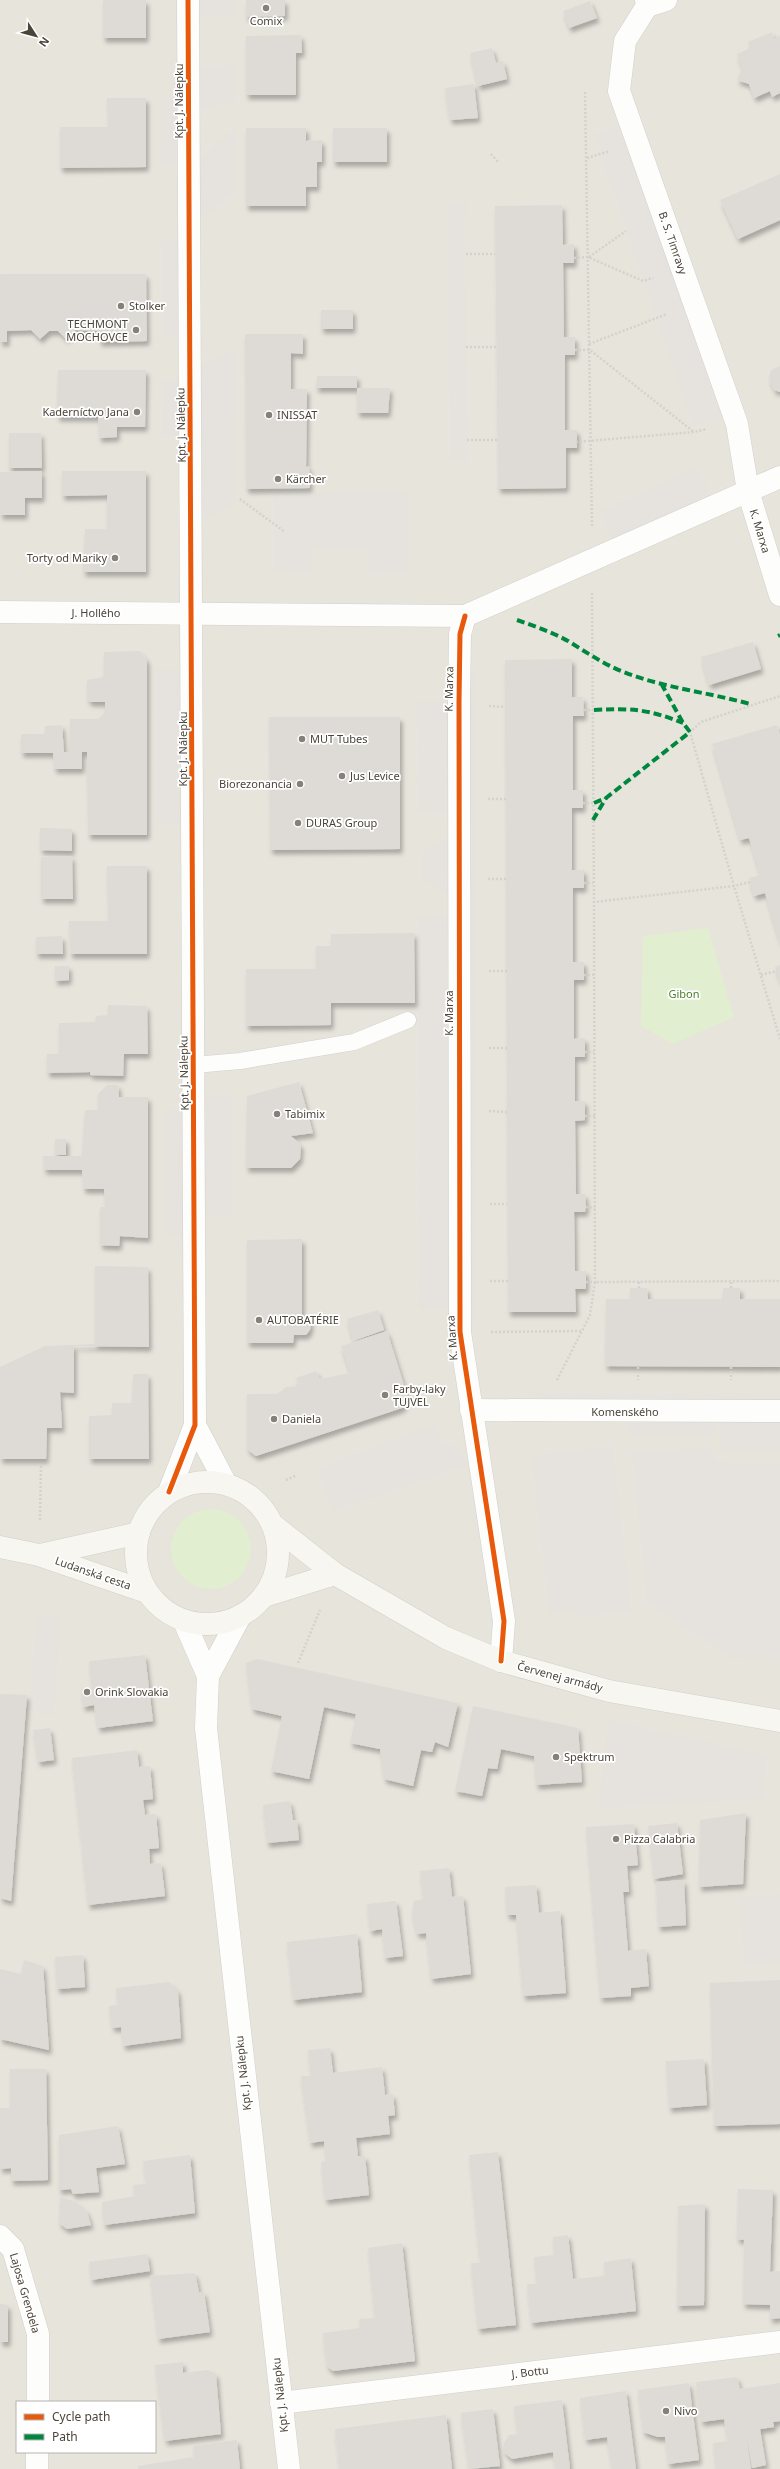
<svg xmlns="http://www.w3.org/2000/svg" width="780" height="2469" font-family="'Noto Sans',sans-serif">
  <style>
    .residential { fill: #e7e4dc; fill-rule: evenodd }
    .green { fill: #e1eecf }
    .parking { fill: #e6e3df }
    .building { fill: #dedbd6; filter: url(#shadow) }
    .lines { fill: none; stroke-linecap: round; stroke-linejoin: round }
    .lane-casing { stroke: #d2d0cb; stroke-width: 17 }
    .street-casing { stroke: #d2d0cb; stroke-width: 23 }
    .secondary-casing { stroke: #d3cfc5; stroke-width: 23 }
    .path { stroke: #d3d2cc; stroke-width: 2.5; stroke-dasharray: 2 2; stroke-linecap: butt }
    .lane { stroke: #fdfdfc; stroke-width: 16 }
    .street { stroke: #fdfdfc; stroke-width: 22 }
    .secondary { stroke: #f7f6f1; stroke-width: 22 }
    .quiet { stroke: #00873e; stroke-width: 4; stroke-dasharray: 8 4; stroke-linecap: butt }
    .cycleway-casing { stroke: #fff; stroke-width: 8 }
    .cycleway { stroke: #e8590c; stroke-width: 5 }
    .poi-dot { fill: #868178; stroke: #fff; stroke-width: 1.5 }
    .labels { text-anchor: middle; stroke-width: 3.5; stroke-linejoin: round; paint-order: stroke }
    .poi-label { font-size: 11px; fill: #4b4439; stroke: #fff; text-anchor: start }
    .street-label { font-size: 11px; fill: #4b4439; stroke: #fff }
    .park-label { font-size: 11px; fill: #4a7f2a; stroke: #fff }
  </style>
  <defs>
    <filter id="shadow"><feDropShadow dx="2.5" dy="4.5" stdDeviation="2" flood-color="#0004"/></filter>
  </defs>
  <rect width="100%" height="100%" fill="#f4f2ee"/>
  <path class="residential" d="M0,0H780V2469H0ZM17,2402H155V2452H17Z"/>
  <g class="green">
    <path d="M708,928L734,1017L673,1044L641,1026L643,936Z"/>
    <circle cx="211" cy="1549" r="40"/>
  </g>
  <g class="parking">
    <path d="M188,0H237V15L188,16Z"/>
    <path d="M236,64V100L189,115V163H161V99H188V68Z"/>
    <path d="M630,122L733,413L693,427L594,134Z"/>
    <path d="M236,128L235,192L189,228V168Z"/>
    <path d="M447,203H468L465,214L467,462H450Z"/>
    <path d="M161,240H190V336L163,335Z"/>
    <path d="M237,348L236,502L192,528L191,436L162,435L163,381L190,382V372Z"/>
    <path d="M698,467L715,505L617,549L600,511Z"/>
    <path d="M274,493H408V573L369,574V548H313V573H274Z"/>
    <path d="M157,670H193L194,824H156Z"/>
    <path d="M460,670H475L477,1320H460V1309H419L418,915L459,916Z"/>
    <path d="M417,702H459L458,814H418Z"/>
    <path d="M459,832V902L422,878V851Z"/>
    <path d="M194,1094L233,1095L232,1216L195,1215V1236L165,1235V1110H194Z"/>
    <path d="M537,1393L780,1394V1451H720V1411H715V1435L628,1436V1412L536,1411Z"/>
    <path d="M434,1424L441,1441L458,1448L468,1465L332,1511L318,1468Z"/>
    <path d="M613,1446L631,1611L583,1616L577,1611L549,1614L532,1456Z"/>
    <path d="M713,1449L715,1462L780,1464V1661L732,1658L647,1602L632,1450Z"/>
    <path d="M37,1613L61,1619L54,1715L29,1711Z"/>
    <path d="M608,1720L767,1755L763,1799L598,1808Z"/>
    <path d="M780,1894V1963L744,1966L739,1897Z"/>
  </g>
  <g class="building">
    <rect x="103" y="0" width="43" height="38"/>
    <path d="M246,0H285V16L246,17Z"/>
    <path d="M590,1L597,18L569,28L563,11Z"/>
    <path d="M772,32L774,39L780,36V93L772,97L770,91L754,98L749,84L737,80L742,68L737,54L750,48L748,42Z"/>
    <path d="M301,35L302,53H296V95H246V36Z"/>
    <path d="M492,48L496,63L503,61L507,79L478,86L470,53Z"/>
    <path d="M474,84L478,118L450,120L445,88Z"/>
    <path d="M107,98H146V167L60,168V127H108Z"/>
    <path d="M246,128H306V141L322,140V162H317V187H306V206H246Z"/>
    <rect x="333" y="128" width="54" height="34"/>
    <path d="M780,174V220L738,239L720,200Z"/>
    <path d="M562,205L563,245L574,244V263H563L564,337H575V355H565V430H577V448H566V488L498,489L495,206Z"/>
    <path d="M0,274H146L147,341L99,342V331L75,330L66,339L58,331H49L40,339L31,330L7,331V342H0Z"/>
    <rect x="321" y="310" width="32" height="19"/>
    <path d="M245,334H303V354L291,353V389H307L306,467L309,466L310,488L246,489Z"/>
    <path d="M780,366V392L774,390L769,378L771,370Z"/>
    <path d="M58,370H146L145,427H117V437L99,438L98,417H57Z"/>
    <path d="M317,376H357V388H316Z"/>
    <path d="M357,388H390L388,413H357Z"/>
    <path d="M9,433H41L42,468H9Z"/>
    <path d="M25,471H42V498H25V515H0V472Z"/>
    <path d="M62,471H146V572H83L85,529H107V495L62,496Z"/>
    <path d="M753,642L761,669L709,685L701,657Z"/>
    <path d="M139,651L147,660V835H88L87,752H82V769H54L53,753H21V734H45V726L62,725L64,752H70V719H98L105,712V702H90L87,698V680L104,677V652Z"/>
    <path d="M572,659V697H583L584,716H573V790H583V808H572V870H584V888H573V962H584V980H574V1039L585,1038V1057H575V1101H585V1120L575,1121L576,1194H585L586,1207L585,1212H574L575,1271H586V1289H575L576,1312H508L505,660Z"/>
    <path d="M269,717H400V849L270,850Z"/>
    <path d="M777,725L780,735V943L765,893L754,896L749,878L760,875L749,838L740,840L712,744Z"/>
    <path d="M40,828L72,829V851L40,850Z"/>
    <path d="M72,856L73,899H41V857Z"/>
    <path d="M107,866H147V954H70L69,921H108Z"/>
    <path d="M414,933L415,1003H331V1025L246,1026V969H316V946H331V934Z"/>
    <path d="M62,936L63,954H36V937Z"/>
    <path d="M780,965V982L775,967Z"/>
    <path d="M55,966H69V980L55,981Z"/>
    <path d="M108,1005L147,1006L148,1054H124L123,1076L90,1075V1072L47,1073V1054H59V1023L95,1022L96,1016L108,1015Z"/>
    <path d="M299,1082L313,1133L291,1136L301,1145L300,1159L291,1168H246L247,1096Z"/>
    <path d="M107,1085H118L119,1097H148V1238L120,1236L119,1246L100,1245V1207H105L104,1189H83L82,1170H44L43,1156H82L85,1110H98V1094Z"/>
    <rect x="55" y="1139" width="11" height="16"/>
    <path d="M302,1239V1316L311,1321L310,1330L306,1335H294L293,1343H247V1240Z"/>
    <path d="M95,1266L148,1267L149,1347L74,1346V1393L60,1392L62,1428H47L46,1459H0V1367L45,1346L95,1344Z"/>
    <path d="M630,1288H647L648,1299H722L723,1288H740V1299H780V1367L605,1366L606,1299H630Z"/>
    <path d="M378,1310L384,1330L353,1341L347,1319Z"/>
    <path d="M387,1331L408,1398L402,1408L256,1456L247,1449V1394H277L286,1387L299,1386L296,1378L316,1371L320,1379L350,1373L341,1346Z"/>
    <path d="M133,1374H148L149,1459H89V1416L112,1415V1403H132Z"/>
    <path d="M145,1655L153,1721L98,1728L94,1705L83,1707L81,1689L92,1688L89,1661Z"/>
    <path d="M257,1659L458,1703L448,1747L435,1742L432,1752L421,1750L413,1786L384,1779L380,1749L350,1743L356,1714L324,1707L309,1779L271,1771L282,1716L252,1709L246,1663Z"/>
    <path d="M0,1694L27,1695L11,1901L0,1898Z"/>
    <path d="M473,1706L578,1728L582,1782L536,1785L534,1756L501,1749L497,1769L488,1768L482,1796L455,1791Z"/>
    <path d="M50,1728L54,1760L38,1762L33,1730Z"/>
    <path d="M137,1750L139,1767L150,1766L153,1799L143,1800L145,1815L156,1814L159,1848L149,1849L150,1864L161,1863L165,1896L88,1905L72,1758Z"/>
    <path d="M290,1801L293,1820H297L299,1840L267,1843L263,1805Z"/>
    <path d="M746,1813L743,1884L699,1887L700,1820Z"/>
    <path d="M677,1823L683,1874L654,1879L648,1826Z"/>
    <path d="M634,1824L638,1865L627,1866L629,1892H623L628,1951L646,1949L649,1986L631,1988V1996L600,1998L586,1827Z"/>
    <path d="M449,1868L452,1897L463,1896L471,1974L431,1979L426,1933L417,1934L412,1913L414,1901L423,1899L420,1871Z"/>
    <path d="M684,1880L686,1925L658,1927L656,1882Z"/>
    <path d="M536,1885L539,1913L560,1911L566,1993L523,1996L516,1915H507L505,1887Z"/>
    <path d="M396,1901L403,1956L385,1958L382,1929L370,1931L367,1904Z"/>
    <path d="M357,1934L362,1992L293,2000L287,1942Z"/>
    <path d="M83,1955L85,1987L57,1989L55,1957Z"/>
    <path d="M24,1960L43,1966L49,2050L0,2039V1969L21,1974Z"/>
    <path d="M780,1980V2124L714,2126L710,1983Z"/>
    <path d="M169,1982L178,1991L181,2038L123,2046L121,2027L112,2028L109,2006L118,2005L116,1988Z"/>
    <path d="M330,2048L333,2073L382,2067L385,2095L393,2094L395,2115L388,2116L390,2134L356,2138L358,2156H365L369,2195L325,2200L321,2162L326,2161L324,2141L310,2143L301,2076H311L308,2050Z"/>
    <path d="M704,2059L707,2105L669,2108L666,2061Z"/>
    <path d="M10,2069H46L48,2180L11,2181V2168L0,2169V2108H10Z"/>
    <path d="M118,2126L125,2164L96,2168L99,2192L73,2194L71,2189L59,2190V2135Z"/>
    <path d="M498,2152L516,2325L478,2329L471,2263H480L469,2155Z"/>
    <path d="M190,2155L195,2213L104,2225L102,2202L135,2196L133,2185L146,2184L143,2161Z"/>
    <path d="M738,2189L773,2190L770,2272L780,2271V2318L770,2319V2305L743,2304L744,2240L737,2239Z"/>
    <path d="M60,2197L76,2202L87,2212L91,2225L67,2229L59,2223Z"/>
    <path d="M705,2204L704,2305L677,2306L678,2206Z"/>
    <path d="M568,2235L573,2279L605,2276L604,2262L631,2258L636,2311L531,2323L527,2284H537L534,2257L554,2255L553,2237Z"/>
    <path d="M402,2243L415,2361L333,2371L327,2366L323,2333L360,2328L359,2319L375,2318L368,2248Z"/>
    <path d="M147,2254L150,2271L91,2280L89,2262Z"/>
    <path d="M195,2273L199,2292H204L210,2332L158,2339L150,2276Z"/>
    <path d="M0,2304L8,2305V2342H0Z"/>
    <path d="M183,2362V2373L208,2370L216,2374L221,2434L165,2441L155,2365Z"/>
    <path d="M737,2377L740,2389L780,2383V2421L773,2422L774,2427L760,2429L766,2465L752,2468L747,2438L751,2469H716L713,2443L728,2441L724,2419L701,2422L696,2382Z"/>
    <path d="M689,2383L699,2460L668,2464L665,2437H658L643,2432L638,2390Z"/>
    <path d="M626,2391L636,2469H612L607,2437L585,2440L580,2398Z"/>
    <path d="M562,2400L570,2469H555L553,2452L512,2459L504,2452V2443L509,2435L518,2434L514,2406Z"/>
    <path d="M493,2409L500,2466L469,2469L461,2413Z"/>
    <path d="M446,2415L452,2469H339L335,2429Z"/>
    <path d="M237,2440L240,2469H138V2466L194,2457L193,2446Z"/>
  </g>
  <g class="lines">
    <defs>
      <path id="lane" d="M194,1065L240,1061L354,1042L408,1020"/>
      <g id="street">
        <path d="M646,0L647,6L625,41L619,91L737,424L748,491L780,595"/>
        <path d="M647,6L666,0"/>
        <path d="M0,612L465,616L780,477"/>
        <path d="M465,616L460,634L459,702L460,1332L504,1621L501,1661"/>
        <path d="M471,1410L780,1411"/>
        <path d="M195,1425L226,1484"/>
        <path d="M169,1492L195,1425L188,0"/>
        <path d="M184,1621L208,1676L206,1728L289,2469"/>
        <path d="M208,1676L240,1616"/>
        <path d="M0,2236L13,2249L38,2334V2402"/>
        <path d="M281,2403L780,2342"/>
        <path d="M37,2469V2452"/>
      </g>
      <g id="secondary">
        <circle cx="207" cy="1553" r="71"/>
        <path d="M273,1525L335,1574L446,1638L501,1661L609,1691L780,1721"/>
        <path d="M0,1547L39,1555L147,1592"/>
        <path d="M40,1555L139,1533"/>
        <path d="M264,1596L335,1574"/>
      </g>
    </defs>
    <use href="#lane" class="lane-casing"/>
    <use href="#street" class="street-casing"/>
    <use href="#secondary" class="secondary-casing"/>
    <g class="path">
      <path d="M585,92L592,527"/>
      <path d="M491,154L499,163"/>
      <path d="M587,158L610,151"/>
      <path d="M466,254H495"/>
      <path d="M589,257L626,231"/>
      <path d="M574,258L588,257L643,281L653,278"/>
      <path d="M589,344L667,314"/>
      <path d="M466,347H497"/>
      <path d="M575,350H590L694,432"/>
      <path d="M467,440H498"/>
      <path d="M576,442L694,432L707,429"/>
      <path d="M240,499L285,532"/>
      <path d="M592,593L594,902"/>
      <path d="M489,706L505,707"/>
      <path d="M584,710H594"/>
      <path d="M488,799H506"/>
      <path d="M583,803H594"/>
      <path d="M488,879H506"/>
      <path d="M750,882L734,886L690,732L701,722L780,696"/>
      <path d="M584,883H593"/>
      <path d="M489,971H507"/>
      <path d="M584,975H594"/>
      <path d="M761,975L777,971"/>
      <path d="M489,1048H507"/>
      <path d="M585,1052H594"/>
      <path d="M489,1111L507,1112"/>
      <path d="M585,1116H595"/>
      <path d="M490,1204H507"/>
      <path d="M586,1207L595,1208"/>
      <path d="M490,1281H508"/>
      <path d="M586,1282H595L594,902L734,886L780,1039"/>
      <path d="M639,1282V1288"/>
      <path d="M731,1288V1281"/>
      <path d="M491,1332L582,1331"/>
      <path d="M638,1367V1380"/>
      <path d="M731,1367V1380"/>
      <path d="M557,1380L590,1315L595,1282L780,1281"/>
      <path d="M286,1480L297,1475"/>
      <path d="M40,1520L41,1465"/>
      <path d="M298,1663L320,1610"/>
    </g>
    <use href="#lane" class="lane"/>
    <use href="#street" class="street"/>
    <use href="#secondary" class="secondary"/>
    <g class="quiet">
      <path d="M517,620C534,626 552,632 568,641C586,652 602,663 621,671C663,688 707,692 750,704"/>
      <path d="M778,636L780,635"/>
      <path d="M594,710C631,708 648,709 683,723"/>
      <path d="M594,803L606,798L690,732L683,723L662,685"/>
      <path d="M593,820L606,798"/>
    </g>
    <defs>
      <g id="cycleway">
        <path d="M465,616L460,634L459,702L460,1332L504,1621L501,1661"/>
        <path d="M169,1492L195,1425L188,0"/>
      </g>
    </defs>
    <use href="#cycleway" class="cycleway-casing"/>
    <use href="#cycleway" class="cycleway"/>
  </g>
  <g class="poi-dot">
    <circle cx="266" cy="8" r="4"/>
    <circle cx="121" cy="306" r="4"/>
    <circle cx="136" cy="330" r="4"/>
    <circle cx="137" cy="412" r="4"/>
    <circle cx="269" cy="415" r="4"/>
    <circle cx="278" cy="479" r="4"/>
    <circle cx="115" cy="558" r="4"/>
    <circle cx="302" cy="739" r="4"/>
    <circle cx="342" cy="776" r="4"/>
    <circle cx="300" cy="784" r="4"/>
    <circle cx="298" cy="823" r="4"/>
    <circle cx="277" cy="1114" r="4"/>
    <circle cx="259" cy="1320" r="4"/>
    <circle cx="385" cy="1395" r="4"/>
    <circle cx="274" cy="1419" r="4"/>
    <circle cx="87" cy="1692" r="4"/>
    <circle cx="556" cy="1757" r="4"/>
    <circle cx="616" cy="1839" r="4"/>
    <circle cx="666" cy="2411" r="4"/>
  </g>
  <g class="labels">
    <g class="poi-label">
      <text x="266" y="25" text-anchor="middle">Comix</text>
      <text x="129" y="310">Stolker</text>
      <text x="128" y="328" text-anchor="end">TECHMONT<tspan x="128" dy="13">MOCHOVCE</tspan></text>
      <text x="129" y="416" text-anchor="end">Kaderníctvo Jana</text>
      <text x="277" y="419">INISSAT</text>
      <text x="286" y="483">Kärcher</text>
      <text x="107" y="562" text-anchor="end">Torty od Mariky</text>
      <text x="310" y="743">MUT Tubes</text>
      <text x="350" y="780">Jus Levice</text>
      <text x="292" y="788" text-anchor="end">Biorezonancia</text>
      <text x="306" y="827">DURAS Group</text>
      <text x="285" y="1118">Tabimix</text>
      <text x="267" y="1324">AUTOBATÉRIE</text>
      <text x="393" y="1393">Farby-laky<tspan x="393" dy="13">TUJVEL</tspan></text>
      <text x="282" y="1423">Daniela</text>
      <text x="95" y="1696">Orink Slovakia</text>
      <text x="564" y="1761">Spektrum</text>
      <text x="624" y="1843">Pizza Calabria</text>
      <text x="674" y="2415">Nivo</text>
    </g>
    <g class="street-label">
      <text transform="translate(179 101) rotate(-90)" y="4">Kpt. J. Nálepku</text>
      <text transform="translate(673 243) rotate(71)" y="4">B. S. Timravy</text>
      <text transform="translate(181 425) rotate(-91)" y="4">Kpt. J. Nálepku</text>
      <text transform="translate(760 531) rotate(73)" y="4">K. Marxa</text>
      <text x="96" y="617">J. Hollého</text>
      <text transform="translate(449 689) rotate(-89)" y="4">K. Marxa</text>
      <text transform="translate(183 749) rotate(-90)" y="4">Kpt. J. Nálepku</text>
      <text transform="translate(449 1013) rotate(-90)" y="4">K. Marxa</text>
      <text transform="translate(184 1073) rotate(-91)" y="4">Kpt. J. Nálepku</text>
      <text transform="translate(452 1338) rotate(-94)" y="4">K. Marxa</text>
      <text x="625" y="1416">Komenského</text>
      <text transform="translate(93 1573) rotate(19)" y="4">Ludanská cesta</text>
      <text transform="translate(560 1677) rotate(15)" y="4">Červenej armády</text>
      <text transform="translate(243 2073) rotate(-96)" y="4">Kpt. J. Nálepku</text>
      <text transform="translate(25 2293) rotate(74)" y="4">Lajosa Grendela</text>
      <text transform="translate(530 2372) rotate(-7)" y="4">J. Bottu</text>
      <text transform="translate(280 2395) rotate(-96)" y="4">Kpt. J. Nálepku</text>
    </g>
    <g class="park-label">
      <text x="684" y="998">Gibon</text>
    </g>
  </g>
  <rect x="16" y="2401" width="140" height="52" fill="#ffffff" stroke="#b7b4b0"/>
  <rect x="24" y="2414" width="20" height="6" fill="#e8590c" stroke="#b7b4b0"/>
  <text x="52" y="2421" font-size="12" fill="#4b4439">Cycle path</text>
  <rect x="24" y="2434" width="20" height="6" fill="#00873e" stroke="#b7b4b0"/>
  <text x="52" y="2441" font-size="12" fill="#4b4439">Path</text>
  <g transform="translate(36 36) rotate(126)" stroke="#ffffff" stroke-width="3" paint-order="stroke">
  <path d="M0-3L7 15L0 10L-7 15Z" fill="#4b4439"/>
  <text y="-6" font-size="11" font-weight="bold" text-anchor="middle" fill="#4b4439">N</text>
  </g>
</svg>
